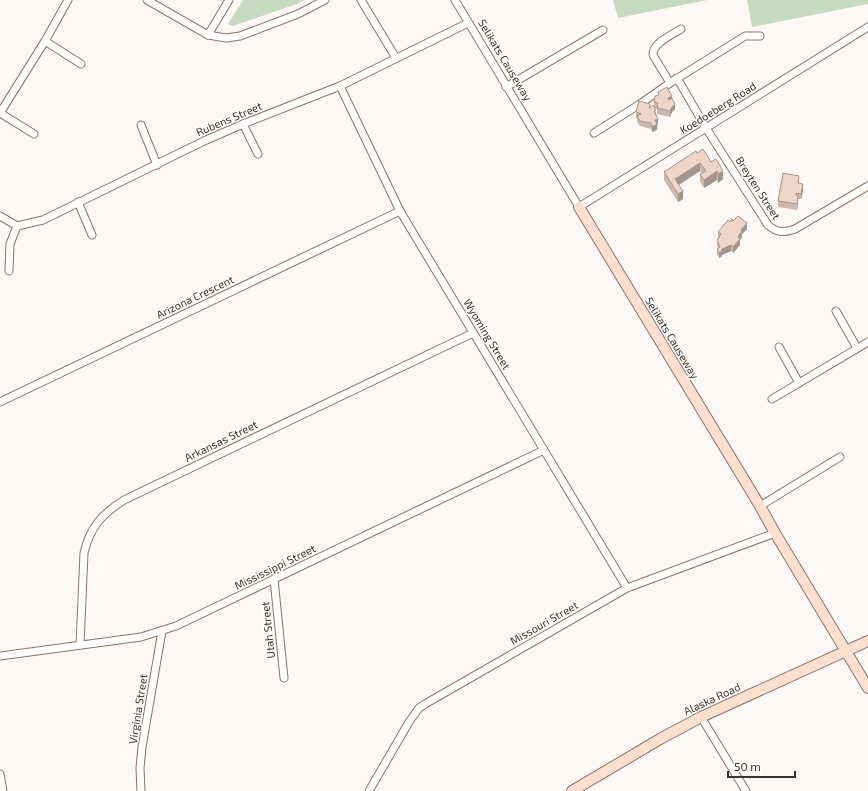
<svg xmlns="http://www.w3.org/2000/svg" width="868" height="791" font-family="'Exo 2',sans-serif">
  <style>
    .green { fill: #c6dabf }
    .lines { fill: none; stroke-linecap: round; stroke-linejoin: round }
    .street-casing { stroke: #8a746b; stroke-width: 9 }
    .secondary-casing { stroke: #8a746b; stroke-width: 12 }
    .street { stroke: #fff; stroke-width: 7 }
    .secondary { stroke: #ffdfd0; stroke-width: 10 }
    .wall { fill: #ccb7ac }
    .shaded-wall { fill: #a6958c }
    .building { fill: #edd5c8; stroke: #a6958c }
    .labels { text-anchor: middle; stroke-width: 3; stroke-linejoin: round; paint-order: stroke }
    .street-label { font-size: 11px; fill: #3c322e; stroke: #fff }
  </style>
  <rect width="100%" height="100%" fill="#fdf8f6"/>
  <g class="green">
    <path d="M243,0H304L297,4L233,26L228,24Z"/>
    <path d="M613,0H707L618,18Z"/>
    <path d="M747,0H868V4L752,27Z"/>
  </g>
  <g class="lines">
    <defs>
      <g id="street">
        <path d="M147,0L208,35L226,38L240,36L298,14L325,0"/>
        <path d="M361,0L396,58"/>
        <path d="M455,0L579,207L868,27"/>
        <path d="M208,35L229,0"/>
        <path d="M45,41L81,64"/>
        <path d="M677,78L706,128L768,225C777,233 784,233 795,229L868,186"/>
        <path d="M670,83L653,55C652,43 672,35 681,29"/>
        <path d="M340,86L400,211L627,588"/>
        <path d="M506,87L603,30"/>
        <path d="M243,124L258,154"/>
        <path d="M141,125L157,165"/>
        <path d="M594,133L640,104L670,83L745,36H760"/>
        <path d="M34,134L0,113L45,41L68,0"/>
        <path d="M78,202L92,235"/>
        <path d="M0,216L17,226L43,220L204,141L243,124L340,86L468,23"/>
        <path d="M9,271L10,244L17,226"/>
        <path d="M836,311L857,348"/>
        <path d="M779,347L799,383"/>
        <path d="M772,399L868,342"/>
        <path d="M0,402L400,211"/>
        <path d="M760,506L840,457"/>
        <path d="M274,579L284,678"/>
        <path d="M80,645L84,553C90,527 102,514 124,500L473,333"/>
        <path d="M0,656L141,637L176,626L544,450"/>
        <path d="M701,717L746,791"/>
        <path d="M0,774L3,791"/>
        <path d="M141,791L140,768L142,747L162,631"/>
        <path d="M369,791L409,722L419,708L425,704L627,588L775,533"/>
      </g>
      <g id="secondary">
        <path d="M579,207L760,506L775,533L868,688"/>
        <path d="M572,791L660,739L701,717L868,641"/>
      </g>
    </defs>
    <use href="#street" class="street-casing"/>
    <use href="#secondary" class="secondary-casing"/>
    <use href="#street" class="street"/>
    <use href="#secondary" class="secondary"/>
  </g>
  <g class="wall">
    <path d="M658,92L672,98L675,109L672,112L670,117L657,114V109L655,108L658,124L657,125V130L652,132L651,129L640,126L637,122V119L636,118V112L650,107H654V102L658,95Z"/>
    <path d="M697,153L711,162L723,179L718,183L717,180L704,188L700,182V174L702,173L700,171L679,185L683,199L678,202L664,180V172Z"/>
    <path d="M799,181V183L803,190L801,199H798L797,210L778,207V201Z"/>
    <path d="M730,222L747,229L742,234V237L740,240V245L733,253L731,251L722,255V256L719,258L717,254V249L718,248L717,245V240L718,238V232Z"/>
  </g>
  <g class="shaded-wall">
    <path d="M672,96V102L668,103V98Z"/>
    <path d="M675,104V109L672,112L670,117V111L672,107Z"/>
    <path d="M658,119L657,130L652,132V127L655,120Z"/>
    <path d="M700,163V171L675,187V179Z"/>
    <path d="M717,171V180L704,188V180Z"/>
    <path d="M723,171V179L718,183V174Z"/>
    <path d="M803,184V190L801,199V194Z"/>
    <path d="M683,191V199L678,202V194Z"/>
    <path d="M798,196V202L797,210V204Z"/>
    <path d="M747,223V229L742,234V237L740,240V245L733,253V247L738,237L741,230Z"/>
    <path d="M731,245V251L722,255V256L719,258V253L722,249Z"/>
  </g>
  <g class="building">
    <path d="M667,87L672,96L668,98L669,100L672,98L675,104L672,107L670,111L657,108L658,103L654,102L655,96L659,95L658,92Z"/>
    <path d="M639,101L650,104L649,108L653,105L656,110L654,111L658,119L655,120L657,124L652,127L651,123L640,121L637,116L641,114L636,112Z"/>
    <path d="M703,149L711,162L716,159L723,171L718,174L717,171L704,180L700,174L706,171L700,163L675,179L683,191L678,194L664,172L696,151L697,153Z"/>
    <path d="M783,173L799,176L798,183L803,184L801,194L796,193V195L798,196L797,204L778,201Z"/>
    <path d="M738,216L747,223L741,230L742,231L738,237L740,239L733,247L731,245L722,249V251L719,253L717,249L720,247L717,240L721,234L718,232L728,220L730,222L732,219L733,221Z"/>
  </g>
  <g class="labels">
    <g class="street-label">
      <text transform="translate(505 60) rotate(59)" y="4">Selikats Causeway</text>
      <text transform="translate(718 108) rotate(-32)" y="4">Koedoeberg Road</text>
      <text transform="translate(229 119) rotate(-23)" y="4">Rubens Street</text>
      <text transform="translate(758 188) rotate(57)" y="4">Breyten Street</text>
      <text transform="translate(195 297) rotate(-26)" y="4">Arizona Crescent</text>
      <text transform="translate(487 334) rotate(59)" y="4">Wyoming Street</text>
      <text transform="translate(672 338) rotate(59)" y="4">Selikats Causeway</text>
      <text transform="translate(221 441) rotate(-26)" y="4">Arkansas Street</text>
      <text transform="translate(275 567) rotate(-26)" y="4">Mississippi Street</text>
      <text transform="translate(544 623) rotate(-30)" y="4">Missouri Street</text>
      <text transform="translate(268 630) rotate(-96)" y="4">Utah Street</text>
      <text transform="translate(712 699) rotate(-25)" y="4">Alaska Road</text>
      <text transform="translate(138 709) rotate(-81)" y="4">Virginia Street</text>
    </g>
  </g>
  <path d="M728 771v6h67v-6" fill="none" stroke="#3c322e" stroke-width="2"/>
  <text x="734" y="771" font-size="12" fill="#3c322e" stroke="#ffffff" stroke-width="3" paint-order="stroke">50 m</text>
</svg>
